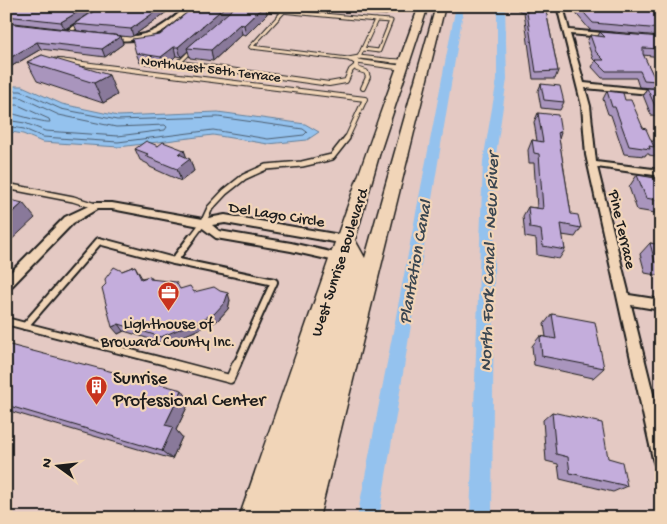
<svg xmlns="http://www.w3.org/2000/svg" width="667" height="524" font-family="'Gochi Hand',sans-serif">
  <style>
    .water { fill: #94c2ee; stroke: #64809a }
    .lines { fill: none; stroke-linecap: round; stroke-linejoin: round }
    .shore { stroke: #4c5e70; stroke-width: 1 }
    .canal { fill: #94c2ee; fill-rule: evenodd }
    .service-far4-casing { stroke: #1c1c1c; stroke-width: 5 }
    .service-far3-casing { stroke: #1c1c1c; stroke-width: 6 }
    .service-far2-casing { stroke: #1c1c1c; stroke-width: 8 }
    .service-far1-casing { stroke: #1c1c1c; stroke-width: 10 }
    .service-casing { stroke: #1c1c1c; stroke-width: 11 }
    .minor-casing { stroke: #1c1c1c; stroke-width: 4 }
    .trunk-casing { stroke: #1c1c1c; stroke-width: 3 }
    .service-far4 { stroke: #f1d5b8; stroke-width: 3 }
    .service-far3 { stroke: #f1d5b8; stroke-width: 4 }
    .service-far2 { stroke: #f1d5b8; stroke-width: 5 }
    .service-far1 { stroke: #f1d5b8; stroke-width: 6 }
    .service { stroke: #f1d5b8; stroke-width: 8 }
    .minor { fill: #f1d5b8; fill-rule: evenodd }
    .trunk { fill: #f1d5b8; fill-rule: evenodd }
    .wall { fill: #a995bd; stroke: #1c1c1c }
    .shaded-wall { fill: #89799a; stroke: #1c1c1c }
    .building { fill: #c4addc; stroke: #1c1c1c }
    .labels { text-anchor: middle; stroke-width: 4.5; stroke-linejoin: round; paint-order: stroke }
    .far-street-label { font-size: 14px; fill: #1c1c1c; stroke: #f1d5b8 }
    .street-label { font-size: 16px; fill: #1c1c1c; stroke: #f1d5b8 }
    .poi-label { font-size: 16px; fill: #1c1c1c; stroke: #f1d5b8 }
    .water-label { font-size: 18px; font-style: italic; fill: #3a4650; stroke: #f1d5b8 }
    .near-poi-label { font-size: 19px; fill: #1c1c1c; stroke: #f1d5b8; text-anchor: start }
  </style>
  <rect width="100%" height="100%" fill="#e4c9c3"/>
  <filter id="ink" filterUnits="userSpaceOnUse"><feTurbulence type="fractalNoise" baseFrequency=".02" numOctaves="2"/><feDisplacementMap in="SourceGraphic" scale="10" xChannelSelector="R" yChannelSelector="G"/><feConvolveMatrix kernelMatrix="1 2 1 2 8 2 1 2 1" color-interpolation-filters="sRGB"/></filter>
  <g filter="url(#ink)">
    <path class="water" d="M6,86H22L62,104L118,116L218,112L305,124L319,132L307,140L268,144L213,135L119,147L42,142L23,134L6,131Z"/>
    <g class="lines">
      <g class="shore">
        <path d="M6,91H21L61,109L117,120L218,117L303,129L307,132L304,135L268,139L213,130L118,142L43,137L24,129L6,126"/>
        <path d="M6,97H20L59,115L116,127L165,125L167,127L165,130L118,136L45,131L25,123L6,120"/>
        <path d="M6,105H18L49,119L50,122C44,123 15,114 6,112"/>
      </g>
      <g class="canal">
        <path d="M456,6H464L379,518H357Z"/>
        <path d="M497,6H505L507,79L495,161L492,518H470L483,161L497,79Z"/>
      </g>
      <defs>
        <g id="service-far4">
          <path d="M298,6H309"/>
          <path d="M323,6L336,8"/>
          <path d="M337,6L336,8L386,13L388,9L354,6"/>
          <path d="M260,9L376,20L359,57"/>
          <path d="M251,47L348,59L359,57L404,62"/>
          <path d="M251,47L284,11"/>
          <path d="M363,49L379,51L391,21L376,20"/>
          <path d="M55,60L69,62"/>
          <path d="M350,60L362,62"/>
          <path d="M180,62L193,49"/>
        </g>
        <g id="service-far3">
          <path d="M59,61L365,99L346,140"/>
          <path d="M180,61V63L329,84L346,81L351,70L356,66"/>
          <path d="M354,61L403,68"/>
          <path d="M392,61L406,62"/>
          <path d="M356,64L357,69L366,72L368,77L363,88"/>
        </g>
        <g id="service-far2">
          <path d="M6,186L73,199L95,206"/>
          <path d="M191,239L203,223L210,208L225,192L244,177L266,167L302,164L332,157L347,138"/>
        </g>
        <g id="service-far1">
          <path d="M174,261L192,237"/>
          <path d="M6,321L25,326"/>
          <path d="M25,326L174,364"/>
          <path d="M25,326L99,241L174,261L274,282L237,364"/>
        </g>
        <path id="service" d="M169,363L230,379L237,363"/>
        <g id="minor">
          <path d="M106,6H112L68,34L63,33Z"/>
          <path d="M188,6H194C165,34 148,43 107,40L104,38L107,36C149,39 157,31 188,6Z"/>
          <path d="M557,6H563L569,30L614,34L617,36L614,38L570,34L584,83L661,91V95L585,88L590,106L596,162L661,170V176L597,167L629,295L661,300V310L631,305L661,426V467L655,465L653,459L586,155L582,106Z"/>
          <path d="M95,203H112L203,219L225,215L346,236L351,240L346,244L225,223L212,225L219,231L291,243L344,255L346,258L340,262L291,251L216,238L200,226L112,209H97L73,223L10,288L6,290V277L65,217Z"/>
        </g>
        <path id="trunk" d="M419,6H428L380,152L355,240L365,258L436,6H445L319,518H239C299,347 357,176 419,6Z"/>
      </defs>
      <use href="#service-far4" class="service-far4-casing"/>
      <use href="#service-far3" class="service-far3-casing"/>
      <use href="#service-far2" class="service-far2-casing"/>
      <use href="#service-far1" class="service-far1-casing"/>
      <use href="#service" class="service-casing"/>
      <use href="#minor" class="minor-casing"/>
      <use href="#trunk" class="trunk-casing"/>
      <use href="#service-far4" class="service-far4"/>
      <use href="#service-far3" class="service-far3"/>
      <use href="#service-far2" class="service-far2"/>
      <use href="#service-far1" class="service-far1"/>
      <use href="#service" class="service"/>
      <use href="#minor" class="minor"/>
      <use href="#trunk" class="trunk"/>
    </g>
    <g class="wall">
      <path d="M6,6H175L133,36L130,37L77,31L74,24L97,9L65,29L6,22Z"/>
      <path d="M195,6H275L273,7H266L267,14L246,35L242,34L213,61L190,58L188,51L181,57L176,56L164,67L140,63L136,53Z"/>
      <path d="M519,6H545L558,71L555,79H533L524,12L519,11Z"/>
      <path d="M575,6H661V36L590,30L573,10Z"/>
      <path d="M6,23L121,36L123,44L105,57L41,49L12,66H6Z"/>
      <path d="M600,32L661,37V57L643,55L656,81L652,88L639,87L636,78H602L592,67L595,61L593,59L587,42L590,35L598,36Z"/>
      <path d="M42,55L117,95L103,103L37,81L27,62Z"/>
      <path d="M541,84L564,102L560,110L541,108L538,91Z"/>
      <path d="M647,88L661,90V116L651,115L643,95Z"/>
      <path d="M607,91L625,100L652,142L656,137L661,138V157L649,155V154H646L645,156L624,154L611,115L608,114L603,99Z"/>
      <path d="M538,113L561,133L559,139L571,214L581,228L575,237L562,235L565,250L559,259L537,255L536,239L525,237L523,216L528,207L537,208L534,163H529L528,150L532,140L537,141L534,122Z"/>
      <path d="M158,146L184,150L186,158L194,171L181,181L150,167L148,164L140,160L135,149Z"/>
      <path d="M637,175L661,179V214L637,210L629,187Z"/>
      <path d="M661,239V276L645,273L640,254L650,243L656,244Z"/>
      <path d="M135,266L142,278L150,276L152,279L180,289L194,292L230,300L228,309L217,321L166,344L124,331L118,334L122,271Z"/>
      <path d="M552,314L604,368L593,378L534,365L532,346L540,336L546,337L544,324Z"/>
      <path d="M6,344L190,401L176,430L182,437L172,459L6,410Z"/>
      <path d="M552,412L608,458L627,486L613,492L560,479L558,464L546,461L543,420Z"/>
    </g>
    <g class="shaded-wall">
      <path d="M6,6H17L6,12Z"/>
      <path d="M88,6H102L65,29L61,22Z"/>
      <path d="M163,6H175L133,36L131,29Z"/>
      <path d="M226,6H238L187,48L188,51L181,57L178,47Z"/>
      <path d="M264,6H266L267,14L246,35L244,25Z"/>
      <path d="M240,24L242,34L213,61L211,50Z"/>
      <path d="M121,36L123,44L105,57L102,49Z"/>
      <path d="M37,42L41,49L12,66L8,59Z"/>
      <path d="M174,47L176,56L164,67L161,57Z"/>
      <path d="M109,75L117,95L103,103L94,83Z"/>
      <path d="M184,150L188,161L190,159L194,171L181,181L177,169L179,154Z"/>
      <path d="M23,203L35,218L6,245V218Z"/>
      <path d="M228,293L230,300L228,309L217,321L166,344L161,337Z"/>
      <path d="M119,324L124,331L118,334L112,327Z"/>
      <path d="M182,390L190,401L176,430L182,437L172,459L162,451L165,425Z"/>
    </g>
    <g class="building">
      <path d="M13,6H88L61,22L6,16V9Z"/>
      <path d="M102,6H163L131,29L74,24Z"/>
      <path d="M195,6H226L178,47H174L161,57L136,53L132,39L160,35Z"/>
      <path d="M236,6H264L244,25L240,24L211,50L187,48Z"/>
      <path d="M526,6H545L558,71L536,72Z"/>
      <path d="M578,6H661V29L593,23Z"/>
      <path d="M6,23L121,36L102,49L37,42L8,59H6Z"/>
      <path d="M600,32L661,37V49L643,48V54L656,81L644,80L640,71H606L595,60H604L596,52L590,35L605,37Z"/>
      <path d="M42,55L109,75L94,83L27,62Z"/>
      <path d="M541,84L560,86L564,102L544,100Z"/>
      <path d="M647,88L660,89L661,108H656Z"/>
      <path d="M607,91L623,93L625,100H631L643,128L646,129L654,147L649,146L650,149L629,146L615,107H612Z"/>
      <path d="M538,113L558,115L561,133L558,132L571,214L578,215L581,228L561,224L565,250L543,246L541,230L530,228L528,207L543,209L539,154L534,153L532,140L543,142Z"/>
      <path d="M656,137L661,138V148L655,147Z"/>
      <path d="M146,141L158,146L163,142L184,150L179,154L190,159L177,169L145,156L148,154L135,149Z"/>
      <path d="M637,175L661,179V201L646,198Z"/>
      <path d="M6,199L23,203L6,218Z"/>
      <path d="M650,243L661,245V263L655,262Z"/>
      <path d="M135,266L141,279L150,276V279L176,282L180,289L190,286L194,292L214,287L220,291L228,293L225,302L214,314L161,337L119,324L112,327L102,288L106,284L105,279L114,267L122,271Z"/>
      <path d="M552,314L595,322L604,368L542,356L540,336L556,339Z"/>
      <path d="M6,344L182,390L165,425L173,427L162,451L6,405Z"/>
      <path d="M552,412L602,423L608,458L622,462L627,486L570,473L568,457L556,454Z"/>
    </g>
  </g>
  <defs>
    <symbol id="office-pin" viewBox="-11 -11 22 30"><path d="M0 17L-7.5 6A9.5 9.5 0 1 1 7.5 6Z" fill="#c8321e" stroke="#f1d5b8"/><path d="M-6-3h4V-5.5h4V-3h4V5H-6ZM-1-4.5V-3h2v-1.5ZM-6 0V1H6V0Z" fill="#fff"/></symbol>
    <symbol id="building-pin" viewBox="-11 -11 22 30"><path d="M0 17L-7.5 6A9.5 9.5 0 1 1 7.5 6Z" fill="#c8321e" stroke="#f1d5b8"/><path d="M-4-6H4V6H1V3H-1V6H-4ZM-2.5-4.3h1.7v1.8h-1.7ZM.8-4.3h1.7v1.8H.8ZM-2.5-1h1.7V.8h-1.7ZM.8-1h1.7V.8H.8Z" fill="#fff"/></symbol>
  </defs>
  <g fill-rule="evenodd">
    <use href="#office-pin" x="156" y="280" width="25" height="34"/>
    <use href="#building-pin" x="84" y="374" width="25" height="34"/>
  </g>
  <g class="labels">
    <g class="far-street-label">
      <text transform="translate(211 68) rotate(7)" y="5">Northwest 58th Terrace</text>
    </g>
    <g class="street-label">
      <text transform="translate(277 213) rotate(9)" y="6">Del Lago Circle</text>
      <text transform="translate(624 229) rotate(77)" y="6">Pine Terrace</text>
      <text transform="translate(338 262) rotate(-72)" y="6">West Sunrise Boulevard</text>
    </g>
    <g class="poi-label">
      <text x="168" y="328">Lighthouse of<tspan x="168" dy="18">Broward County Inc.</tspan></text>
    </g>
    <g class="water-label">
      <text transform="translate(414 262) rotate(-80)" y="6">Plantation Canal</text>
      <text transform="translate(488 262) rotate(-88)" y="6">North Fork Canal - New River</text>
    </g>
    <g class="near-poi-label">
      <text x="113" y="383">Sunrise<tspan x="113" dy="22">Professional Center</tspan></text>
    </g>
  </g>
  <rect width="667" height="524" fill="none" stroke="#f1d5b8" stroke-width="25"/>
  <rect x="12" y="12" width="642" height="499" fill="none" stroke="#1c1c1c" stroke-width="2" filter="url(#ink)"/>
  <g transform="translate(58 466) rotate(285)" stroke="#f1d5b8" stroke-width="4" paint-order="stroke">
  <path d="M0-4L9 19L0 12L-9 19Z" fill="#1c1c1c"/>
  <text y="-8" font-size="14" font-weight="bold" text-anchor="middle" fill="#1c1c1c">N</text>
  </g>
</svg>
